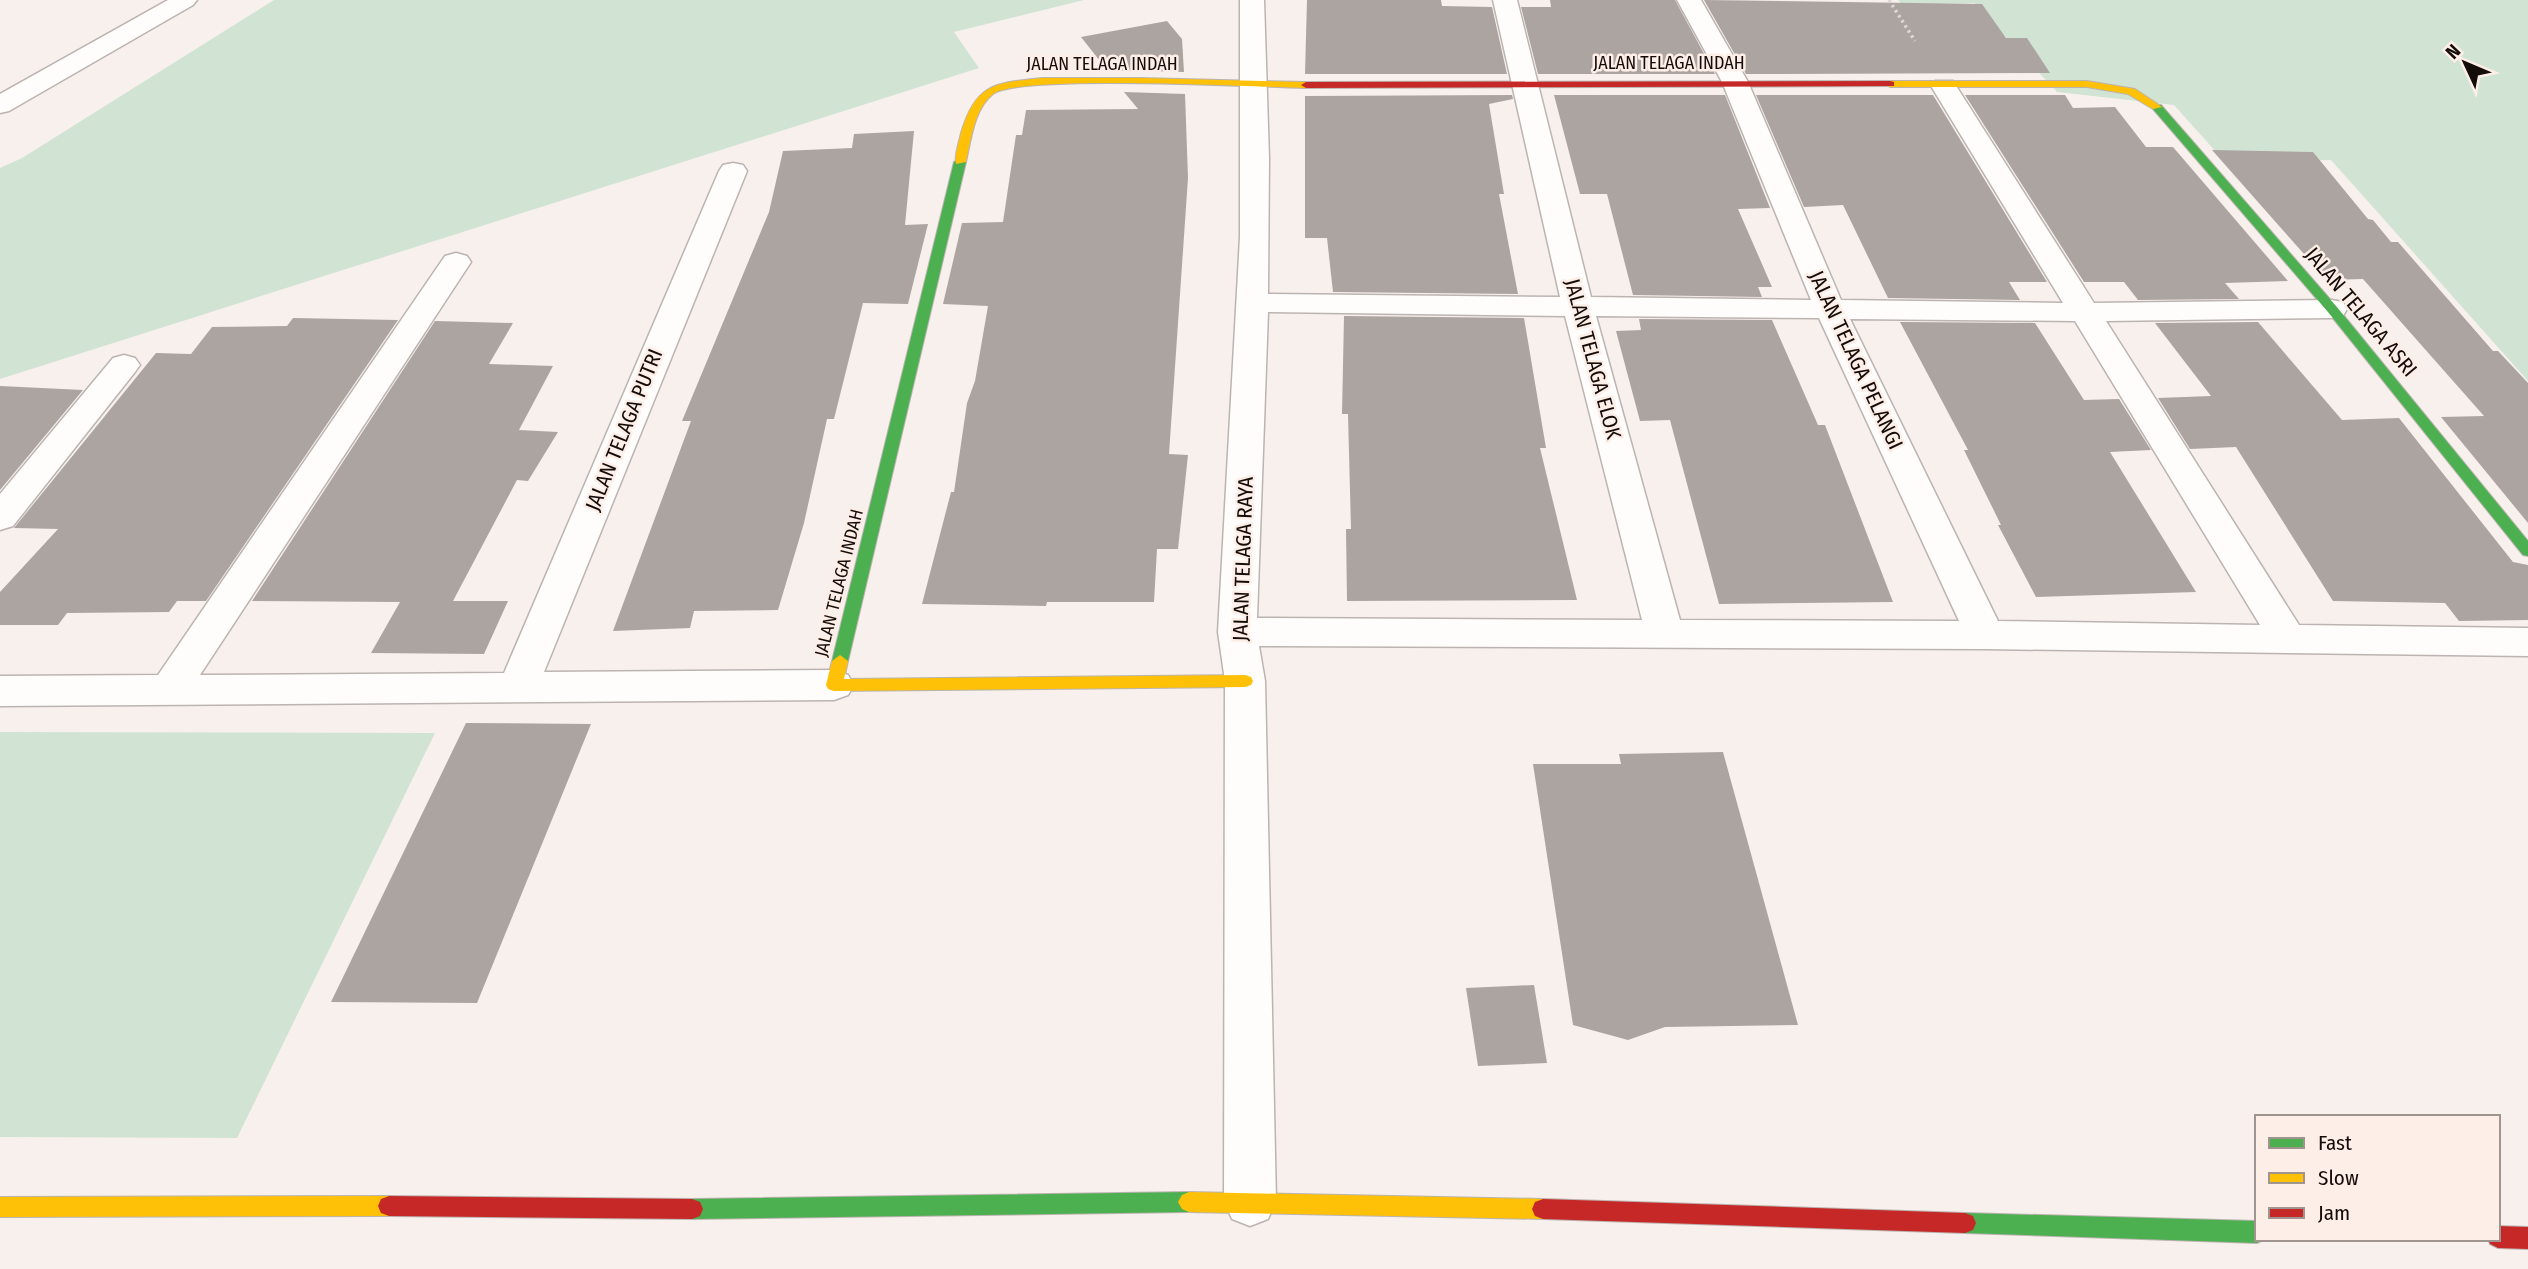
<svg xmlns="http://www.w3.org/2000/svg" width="2528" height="1269" font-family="'Fira Sans Condensed',sans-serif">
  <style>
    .green { fill: #d1e4d4 }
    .building { fill: #aca4a0 }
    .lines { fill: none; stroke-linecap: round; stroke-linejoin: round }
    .street-casing { stroke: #bbb4b0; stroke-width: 3 }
    .fast-casing { stroke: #bbb4b0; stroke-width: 2 }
    .slow-casing { stroke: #bbb4b0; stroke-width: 2 }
    .jam-casing { stroke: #bbb4b0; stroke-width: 2 }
    .path { stroke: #dbd8d7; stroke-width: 3.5; stroke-dasharray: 2.5 3.5; stroke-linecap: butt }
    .street { fill: #fefdfc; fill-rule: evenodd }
    .fast { fill: #4caf50; fill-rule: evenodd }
    .slow { fill: #ffc107; fill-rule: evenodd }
    .jam { fill: #c62828; fill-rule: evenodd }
    .labels { text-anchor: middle; stroke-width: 5; stroke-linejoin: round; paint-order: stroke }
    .far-street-label { font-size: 18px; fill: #140c09; stroke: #fdeee7 }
    .street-label { font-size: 21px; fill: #140c09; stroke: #fdeee7 }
  </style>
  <rect width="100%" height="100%" fill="#f8f0ec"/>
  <g class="green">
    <path d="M274,0H1084L954,32L979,68L0,379V168L22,158Z"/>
    <path d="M1898,0H2528V381L2331,160L2226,163L2174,105L2057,92L1974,3L1902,5Z"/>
    <path d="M0,732L435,733L237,1138L0,1137Z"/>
  </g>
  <g class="building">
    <path d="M1307,0H1441L1442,6L1492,7L1507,74H1305Z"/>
    <path d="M1550,0H1675L1715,74H1538L1521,7H1551Z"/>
    <path d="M1704,0L1982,4L2006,38H2027L2050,73L1746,74Z"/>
    <path d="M1167,21L1182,39L1184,72L1107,70L1081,37Z"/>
    <path d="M1124,92L1185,94L1188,178L1169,454L1188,455L1178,549H1157L1154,602H1047L1046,606L922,604L951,492H954L967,403L975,381L988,306L943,304L962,223L1003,222L1016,135H1022L1026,110L1138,109Z"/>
    <path d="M1512,95L1513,99L1489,104L1504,194H1499L1518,294L1333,292L1327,238H1305V96Z"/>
    <path d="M1554,95H1725L1770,208L1738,209L1772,287H1758L1762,297L1633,295L1607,194H1580Z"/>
    <path d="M1756,95H1933L2047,282H2009L2020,300L1888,298L1843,205L1804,207Z"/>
    <path d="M1965,95H2065L2073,108L2115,107L2146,147H2173L2288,281L2225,283L2239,299L2138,300L2124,282H2084Z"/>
    <path d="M914,131L905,225L928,224L908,304L863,303L834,419H827L804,523L778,610L694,611L690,628L613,631L691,421H682L769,212L783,151L852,148L854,134Z"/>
    <path d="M2212,150L2313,152L2368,219L2373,220L2391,242H2398L2493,351H2498L2528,383V523L2441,417L2484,416L2363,279L2327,280Z"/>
    <path d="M1344,316L1524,318L1546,448H1540L1577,600L1347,601L1346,529H1351L1348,414H1342Z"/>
    <path d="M293,318L398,320L206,601H177L169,612L67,613L58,625H0V592L58,529L14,528L156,353L191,354L212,327L287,326Z"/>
    <path d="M1639,319L1772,320L1818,425H1825L1893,602L1719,604L1670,420L1640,421L1616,331L1641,330Z"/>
    <path d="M435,321L513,323L489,364L553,366L519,430L558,432L528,481L517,480L453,601H508L484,654L371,653L400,602L252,601Z"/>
    <path d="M1900,322L2035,323L2084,400L2119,399L2151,450L2110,452L2196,592L2036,597L1998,525H2001L1964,450H1968Z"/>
    <path d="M2258,322L2342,420L2399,418L2513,562L2528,565V620L2459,621L2445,603L2333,601L2236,447L2190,449L2158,398L2211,396L2155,323Z"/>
    <path d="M0,386L83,390L0,490Z"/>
    <path d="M466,723L591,724L477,1003L331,1002Z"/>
    <path d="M1723,752L1798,1025L1665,1027L1628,1040L1573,1025L1533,764H1621L1619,754Z"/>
    <path d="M1534,985L1547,1063L1478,1066L1466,988Z"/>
  </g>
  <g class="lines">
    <defs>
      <g id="street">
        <path d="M168,0H197L193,5L9,111L0,113V94Z"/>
        <path d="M1240,0H1264L1269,158L1268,294L1560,297L1493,0H1517L1591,297L1811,300L1722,82L1677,0H1701L1748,82L1841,300L2063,303L1931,86L1935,81H1953L2094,303L2332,300L2343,302L2347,309L2343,316L2332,318L2106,321L2299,625L2528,628V656L1985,649L1259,646L1265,681L1276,1201L1268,1219L1250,1226L1232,1219L1224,1201L1225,681L1218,632L1240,237ZM1268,312L1565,316L1642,620L1257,618ZM1596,316L1819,318L1959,621L1680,620ZM1850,319L2075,321L2260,625L1998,621Z"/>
        <path d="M733,163L743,165L747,171L544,672L834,670L848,675L854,685L848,695L834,700L0,706V676L158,675L445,256L456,253L467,256L471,262L200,675L504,673L719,171L723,165Z"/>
        <path d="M124,355L135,358L140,365L135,372L13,526L0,530V494L113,358Z"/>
      </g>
      <g id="fast">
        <path d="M2153,105H2161L2336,306L2528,541V556L2523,555L2328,312L2153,109Z"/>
        <path d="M960,159L966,162L848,661L840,667L832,661L954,162Z"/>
        <path d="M1189,1192L1196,1195L1200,1202L1196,1209L1189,1212L692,1219L684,1216L681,1209L684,1202L692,1199Z"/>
        <path d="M1965,1213L2257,1221V1239H2265L2257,1243L1965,1233L1957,1230L1954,1223L1957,1216Z"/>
      </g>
      <g id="slow">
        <path d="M1043,78H1140L1306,82L1311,85L1306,88C1258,87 1019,74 993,94C974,109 971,140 966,162L956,164C954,155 959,143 961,133C976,82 996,83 1043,78Z"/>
        <path d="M2087,81L2135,89L2162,107L2153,109L2128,94L2087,87H1890L1885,84L1890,81Z"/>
        <path d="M840,655L848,661L844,679L1245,675L1251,677L1253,681L1251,685L1245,687L834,691L828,689L826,685L832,661Z"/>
        <path d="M1189,1192L1543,1199L1551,1202L1554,1209L1551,1216L1543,1219L1189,1212L1182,1209L1178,1202L1182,1195Z"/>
        <path d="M389,1196L397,1199L400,1206L397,1213L389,1216L0,1217V1197Z"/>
      </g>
      <g id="jam">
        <path d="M1890,81L1894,82V86L1306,88L1301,85L1306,82Z"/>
        <path d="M389,1196L692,1199L700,1202L703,1209L700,1216L692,1219L389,1216L381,1213L378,1206L381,1199Z"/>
        <path d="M1543,1199L1965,1213L1973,1216L1976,1223L1973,1230L1965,1233L1543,1219L1535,1216L1532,1209L1535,1202Z"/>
        <path d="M2498,1226L2528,1227V1249L2498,1248L2490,1244L2488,1239H2498Z"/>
      </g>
    </defs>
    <use href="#street" class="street-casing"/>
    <use href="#fast" class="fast-casing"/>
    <use href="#slow" class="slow-casing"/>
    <use href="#jam" class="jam-casing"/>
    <path class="path" d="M1889,0L1915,41"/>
    <use href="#street" class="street"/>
    <use href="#fast" class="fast"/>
    <use href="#slow" class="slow"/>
    <use href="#jam" class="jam"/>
  </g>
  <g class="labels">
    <g class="far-street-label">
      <text x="1669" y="69">JALAN TELAGA INDAH</text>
      <text x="1102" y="70">JALAN TELAGA INDAH</text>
      <text transform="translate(839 583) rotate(-76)" y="6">JALAN TELAGA INDAH</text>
    </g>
    <g class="street-label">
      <text transform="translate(2361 312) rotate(50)" y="7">JALAN TELAGA ASRI</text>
      <text transform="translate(1593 359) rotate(75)" y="7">JALAN TELAGA ELOK</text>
      <text transform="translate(1856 360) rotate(65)" y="7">JALAN TELAGA PELANGI</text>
      <text transform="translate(624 430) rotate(-68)" y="7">JALAN TELAGA PUTRI</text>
      <text transform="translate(1243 559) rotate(-88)" y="7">JALAN TELAGA RAYA</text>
    </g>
  </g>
  <rect x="2255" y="1115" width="245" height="126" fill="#fdeee7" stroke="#a0948e" stroke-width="2"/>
  <rect x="2269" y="1138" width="35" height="10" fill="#4caf50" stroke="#a0948e" stroke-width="2"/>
  <text x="2318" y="1150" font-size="21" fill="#140c09">Fast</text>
  <rect x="2269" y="1173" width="35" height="10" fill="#ffc107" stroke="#a0948e" stroke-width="2"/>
  <text x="2318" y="1185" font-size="21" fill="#140c09">Slow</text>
  <rect x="2269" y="1208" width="35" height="10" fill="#c62828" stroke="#a0948e" stroke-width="2"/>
  <text x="2318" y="1220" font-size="21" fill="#140c09">Jam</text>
  <g transform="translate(2465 63) rotate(314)" stroke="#fdeee7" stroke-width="5" paint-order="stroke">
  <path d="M0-5L12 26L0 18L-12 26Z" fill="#140c09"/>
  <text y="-10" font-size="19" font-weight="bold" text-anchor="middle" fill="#140c09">N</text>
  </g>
</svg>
